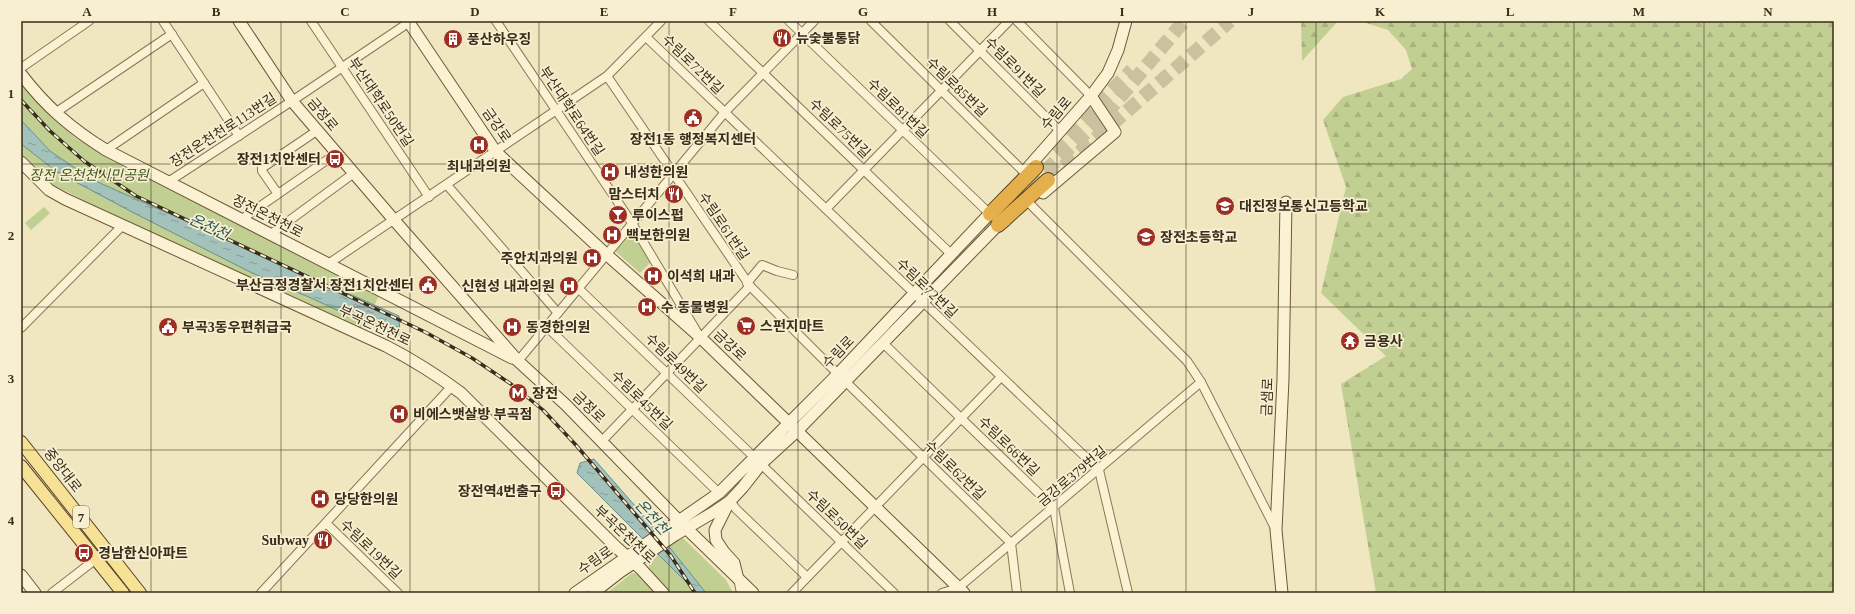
<svg xmlns="http://www.w3.org/2000/svg" width="1855" height="614" font-family="'Times New Roman','Noto Sans KR',serif">
  <style>
    .green { fill: #c2cf93 }
    .forest { fill: url(#forest-firs) }
    .water { fill: url(#water-ripples); stroke: #69908a }
    .lines { fill: none; stroke-linecap: round; stroke-linejoin: round }
    .highway-tunnel { stroke: #cbc19e; stroke-width: 14; stroke-dasharray: 14 7; stroke-linecap: butt }
    .street-casing { stroke: #8a7757; stroke-width: 10 }
    .secondary-casing { stroke: #6c583a; stroke-width: 13 }
    .primary-casing { stroke: #57442b; stroke-width: 14 }
    .highway-casing { stroke: #57442b; stroke-width: 16 }
    .street { stroke: #fbf2d3; stroke-width: 8 }
    .secondary { stroke: #fbf2d3; stroke-width: 11 }
    .primary { stroke: #f6e195; stroke-width: 12 }
    .highway { stroke: #e5af4b; stroke-width: 14 }
    .rail-casing { stroke: #392d1c; stroke-width: 3.5 }
    .rail { stroke: #f7efd0; stroke-width: 2; stroke-dasharray: 6; stroke-linecap: butt }
    .grid { fill: none; stroke: #392d1c; stroke-width: 1; stroke-opacity: 0.55 }
    .labels { text-anchor: middle; stroke-width: 3.5; stroke-linejoin: round; paint-order: stroke }
    .shield { fill: #f7efd0; stroke: #726752; stroke-width: 1 }
    .shield-label { font-size: 13px; font-weight: bold; fill: #392d1c }
    .poi-label { font-size: 14px; font-weight: bold; fill: #392d1c; stroke: #f7efd0; text-anchor: start }
    .street-label { font-size: 14px; fill: #392d1c; stroke: #f7efd0 }
    .park-label { font-size: 14px; font-style: italic; fill: #445621; stroke: #f7efd0 }
    .water-label { font-size: 15px; font-style: italic; fill: #2a5859; stroke: #f7efd0 }
    .neatline { fill: none; stroke: #392d1c; stroke-width: 1.5 }
    .grid-label { font-size: 13px; text-anchor: middle; font-weight: bold; fill: #392d1c }
  </style>
  <defs>
    <pattern id="forest-firs" width="22" height="20" patternUnits="userSpaceOnUse"><rect width="22" height="20" fill="#c2cf93"/><path d="M5 1l3.5 6h-7zM16 11l3.5 6h-7z" fill="#a7b27e"/></pattern>
    <pattern id="water-ripples" width="26" height="14" patternUnits="userSpaceOnUse"><rect width="26" height="14" fill="#a3c2bc"/><path d="M2 4q2-2 4 0t4 0M15 11q2-2 4 0t4 0" fill="none" stroke="#869e98"/></pattern>
  </defs>
  <rect width="100%" height="100%" fill="#f0e6bf"/>
  <g class="green">
    <path d="M21,81L53,118L77,139L170,189L380,294L363,327L359,331L132,226L83,200L52,184L21,154Z"/>
    <path d="M44,207L50,213L31,230L25,223Z"/>
    <path d="M631,231L651,262L640,273L615,251Z"/>
    <path d="M683,538L726,580L733,593H669L649,568V559L677,539Z"/>
    <path d="M632,573L642,575L657,593H607Z"/>
  </g>
  <g class="forest">
    <path d="M1301,21H1338L1302,61Z"/>
    <path d="M1360,21H1834V593H1376L1341,384L1386,356L1321,293L1346,187L1323,120L1343,97L1401,79L1412,69L1406,50L1388,30Z"/>
  </g>
  <g class="water">
    <path d="M21,120L50,151L91,179L399,316L400,336L391,335L311,298L250,272L132,212L57,172L21,144Z"/>
    <path d="M594,459L651,524L706,593H697L577,473L580,463Z"/>
  </g>
  <g class="lines">
    <g class="highway-tunnel">
      <path d="M1053,150L1132,70"/>
      <path d="M1048,180L1230,21"/>
      <path d="M954,259L1110,109L1184,21"/>
    </g>
    <defs>
      <g id="street">
        <path d="M163,21L239,136"/>
        <path d="M311,21L429,197"/>
        <path d="M496,21L632,223L697,332"/>
        <path d="M709,21L952,255"/>
        <path d="M789,21L990,214"/>
        <path d="M871,21L1024,172"/>
        <path d="M950,21L1061,132"/>
        <path d="M1017,21L1091,96"/>
        <path d="M646,37L1099,470L1128,593"/>
        <path d="M21,68L89,21"/>
        <path d="M607,76L750,286L838,374"/>
        <path d="M55,113L172,34"/>
        <path d="M106,150L204,83"/>
        <path d="M168,182L292,101L411,21"/>
        <path d="M447,185L558,313"/>
        <path d="M278,194L262,171V168L318,130"/>
        <path d="M1029,196L1030,204L1187,361L1201,382L1276,530"/>
        <path d="M826,209L1009,21"/>
        <path d="M242,219L337,153"/>
        <path d="M271,234L354,173"/>
        <path d="M328,264L607,76L661,21"/>
        <path d="M747,283L762,265L777,271L793,275"/>
        <path d="M579,289L754,457"/>
        <path d="M547,327L719,493"/>
        <path d="M21,328L122,226"/>
        <path d="M883,343L1054,508L1070,593"/>
        <path d="M518,361L725,112L814,21"/>
        <path d="M845,381L1011,543L1017,593"/>
        <path d="M602,441L750,286"/>
        <path d="M761,464L894,593"/>
        <path d="M730,501L736,509L807,577"/>
        <path d="M326,523L398,593"/>
        <path d="M738,578L741,593"/>
        <path d="M52,593L96,559"/>
        <path d="M261,593L452,386"/>
        <path d="M792,593L1001,377"/>
        <path d="M942,593L958,588L1201,382"/>
      </g>
      <g id="secondary">
        <path d="M239,21L292,101L394,220L518,361L566,405L686,528L753,593"/>
        <path d="M408,21L496,152L607,255L701,338L964,593"/>
        <path d="M21,74C46,107 72,129 106,150L512,358"/>
        <path d="M21,162L49,190L65,199L386,346C413,360 437,375 461,393L617,548L641,569L663,593"/>
        <path d="M1025,171L1091,96L1108,73L1118,50L1126,21"/>
        <path d="M1043,193L1115,132L1091,96"/>
        <path d="M728,504L715,530L716,540L724,552L734,563L737,575"/>
        <path d="M21,575L35,593"/>
        <path d="M575,593L719,493L838,374L994,209"/>
        <path d="M593,593L620,572L675,535L714,512L730,501L743,487L761,464L797,431L998,225L1005,221"/>
        <path d="M1282,593L1276,530L1283,379L1286,202"/>
      </g>
      <g id="primary">
        <path d="M21,442L140,593"/>
        <path d="M21,466L123,593"/>
      </g>
      <g id="highway">
        <path d="M990,214L1036,167"/>
        <path d="M998,225L1048,180"/>
      </g>
    </defs>
    <use href="#street" class="street-casing"/>
    <use href="#secondary" class="secondary-casing"/>
    <use href="#primary" class="primary-casing"/>
    <use href="#highway" class="highway-casing"/>
    <use href="#street" class="street"/>
    <use href="#secondary" class="secondary"/>
    <use href="#primary" class="primary"/>
    <use href="#highway" class="highway"/>
    <defs>
      <path id="rail" d="M21,100L50,131L84,161L136,196L425,332L472,358L511,384L543,410L575,444L671,556L695,593"/>
    </defs>
    <use href="#rail" class="rail-casing"/>
    <use href="#rail" class="rail"/>
  </g>
  <path class="grid" d="M151,21V593M281,21V593M410,21V593M539,21V593M669,21V593M798,21V593M928,21V593M1057,21V593M1186,21V593M1316,21V593M1445,21V593M1574,21V593M1704,21V593M21,164H1834M21,307H1834M21,450H1834"/>
  <defs>
    <symbol id="restaurant-disc" viewBox="-11 -11 22 22"><circle r="9.5" fill="#9c2e23" stroke="#f7efd0"/><path d="M-5-6h1v4h1v-4h1v4h1v-4h1v5L-1.5 .5V6h-2V.5L-5-1ZM5-6V6H3V1.5H1.5Q1.5-4 5-6Z" fill="#fff"/></symbol>
    <symbol id="building-disc" viewBox="-11 -11 22 22"><circle r="9.5" fill="#9c2e23" stroke="#f7efd0"/><path d="M-4-6H4V6H1V3H-1V6H-4ZM-2.5-4.3h1.7v1.8h-1.7ZM.8-4.3h1.7v1.8H.8ZM-2.5-1h1.7V.8h-1.7ZM.8-1h1.7V.8H.8Z" fill="#fff"/></symbol>
    <symbol id="civic-disc" viewBox="-11 -11 22 22"><circle r="9.5" fill="#9c2e23" stroke="#f7efd0"/><path d="M-.6-6.5H3V-4.5H.6V-3L4-1V1h2V6H-6V1h2V-1L-.6-3ZM-1.2 2.5V6h2.4V2.5Z" fill="#fff"/></symbol>
    <symbol id="hospital-disc" viewBox="-11 -11 22 22"><circle r="9.5" fill="#9c2e23" stroke="#f7efd0"/><path d="M-5-5h3v3.5h4V-5h3V5h-3V1.5h-4V5h-3Z" fill="#fff"/></symbol>
    <symbol id="bus-disc" viewBox="-11 -11 22 22"><circle r="9.5" fill="#9c2e23" stroke="#f7efd0"/><path d="M-5-6H5V4H4V6H2V4H-2V6H-4V4H-5ZM-3.5-4V0h7V-4ZM-3.5 1.2v1.5H-2V1.2ZM2 1.2v1.5H3.5V1.2Z" fill="#fff"/></symbol>
    <symbol id="school-disc" viewBox="-11 -11 22 22"><circle r="9.5" fill="#9c2e23" stroke="#f7efd0"/><path d="M0-5L7-2L0 1L-7-2ZM-4 1L0 2.5L4 1V4Q0 6-4 4Z" fill="#fff"/></symbol>
    <symbol id="bar-disc" viewBox="-11 -11 22 22"><circle r="9.5" fill="#9c2e23" stroke="#f7efd0"/><path d="M-6-5H6L.8 .8V4.5H3.5V6h-7V4.5H-.8V.8Z" fill="#fff"/></symbol>
    <symbol id="supermarket-disc" viewBox="-11 -11 22 22"><circle r="9.5" fill="#9c2e23" stroke="#f7efd0"/><path d="M-6-5.5h2.5l.6 2H6L4.5 2H-2.5L-4.4-4H-6ZM-1.5 3.2a1.3 1.3 0 1 0 .1 0ZM3 3.2a1.3 1.3 0 1 0 .1 0Z" fill="#fff"/></symbol>
    <symbol id="temple-disc" viewBox="-11 -11 22 22"><circle r="9.5" fill="#9c2e23" stroke="#f7efd0"/><path d="M0-6L5-2H3V0L6.5 2.5H4V6H1.5V3h-3V6H-4V2.5H-6.5L-3 0V-2H-5Z" fill="#fff"/></symbol>
    <symbol id="metro-disc" viewBox="-11 -11 22 22"><circle r="9.5" fill="#9c2e23" stroke="#f7efd0"/><path d="M-5.5 5V-5H-3L0 0L3-5H5.5V5H3V-.5L0 4L-3-.5V5Z" fill="#fff"/></symbol>
  </defs>
  <g fill-rule="evenodd">
    <use href="#restaurant-disc" x="771" y="27" width="22" height="22"/>
    <use href="#building-disc" x="442" y="28" width="22" height="22"/>
    <use href="#civic-disc" x="682" y="107" width="22" height="22"/>
    <use href="#hospital-disc" x="468" y="134" width="22" height="22"/>
    <use href="#bus-disc" x="324" y="148" width="22" height="22"/>
    <use href="#hospital-disc" x="599" y="161" width="22" height="22"/>
    <use href="#restaurant-disc" x="663" y="183" width="22" height="22"/>
    <use href="#school-disc" x="1214" y="195" width="22" height="22"/>
    <use href="#bar-disc" x="607" y="204" width="22" height="22"/>
    <use href="#hospital-disc" x="601" y="224" width="22" height="22"/>
    <use href="#school-disc" x="1135" y="226" width="22" height="22"/>
    <use href="#hospital-disc" x="581" y="247" width="22" height="22"/>
    <use href="#hospital-disc" x="642" y="265" width="22" height="22"/>
    <use href="#civic-disc" x="417" y="274" width="22" height="22"/>
    <use href="#hospital-disc" x="558" y="275" width="22" height="22"/>
    <use href="#hospital-disc" x="636" y="296" width="22" height="22"/>
    <use href="#supermarket-disc" x="735" y="315" width="22" height="22"/>
    <use href="#civic-disc" x="157" y="316" width="22" height="22"/>
    <use href="#hospital-disc" x="501" y="316" width="22" height="22"/>
    <use href="#temple-disc" x="1339" y="330" width="22" height="22"/>
    <use href="#metro-disc" x="507" y="382" width="22" height="22"/>
    <use href="#hospital-disc" x="388" y="403" width="22" height="22"/>
    <use href="#bus-disc" x="545" y="480" width="22" height="22"/>
    <use href="#hospital-disc" x="309" y="488" width="22" height="22"/>
    <use href="#restaurant-disc" x="312" y="529" width="22" height="22"/>
    <use href="#bus-disc" x="73" y="542" width="22" height="22"/>
  </g>
  <g class="labels">
    <rect class="shield" x="73" y="506" width="16" height="22" rx="3"/>
    <g class="shield-label">
      <text x="81" y="522">7</text>
    </g>
    <g class="poi-label">
      <text x="796" y="43">뉴숯불통닭</text>
      <text x="467" y="44">풍산하우징</text>
      <text x="693" y="144" text-anchor="middle">장전1동 행정복지센터</text>
      <text x="321" y="164" text-anchor="end">장전1치안센터</text>
      <text x="479" y="171" text-anchor="middle">최내과의원</text>
      <text x="624" y="177">내성한의원</text>
      <text x="660" y="199" text-anchor="end">맘스터치</text>
      <text x="1239" y="211">대진정보통신고등학교</text>
      <text x="632" y="220">루이스펍</text>
      <text x="626" y="240">백보한의원</text>
      <text x="1160" y="242">장전초등학교</text>
      <text x="578" y="263" text-anchor="end">주안치과의원</text>
      <text x="667" y="281">이석희 내과</text>
      <text x="414" y="290" text-anchor="end">부산금정경찰서 장전1치안센터</text>
      <text x="555" y="291" text-anchor="end">신현성 내과의원</text>
      <text x="661" y="312">수 동물병원</text>
      <text x="760" y="331">스펀지마트</text>
      <text x="182" y="332">부곡3동우편취급국</text>
      <text x="526" y="332">동경한의원</text>
      <text x="1364" y="346">금용사</text>
      <text x="532" y="398">장전</text>
      <text x="413" y="419">비에스뱃살방 부곡점</text>
      <text x="542" y="496" text-anchor="end">장전역4번출구</text>
      <text x="334" y="504">당당한의원</text>
      <text x="309" y="545" text-anchor="end">Subway</text>
      <text x="98" y="558">경남한신아파트</text>
    </g>
    <g class="street-label">
      <text transform="translate(693 64) rotate(44)" y="5">수림로72번길</text>
      <text transform="translate(1015 67) rotate(45)" y="5">수림로91번길</text>
      <text transform="translate(957 87) rotate(44)" y="5">수림로85번길</text>
      <text transform="translate(381 102) rotate(56)" y="5">부산대학로50번길</text>
      <text transform="translate(898 108) rotate(44)" y="5">수림로81번길</text>
      <text transform="translate(572 111) rotate(56)" y="5">부산대학로64번길</text>
      <text transform="translate(1056 113) rotate(-49)" y="5">수림로</text>
      <text transform="translate(323 114) rotate(50)" y="5">금정로</text>
      <text transform="translate(497 125) rotate(55)" y="5">금강로</text>
      <text transform="translate(840 128) rotate(44)" y="5">수림로75번길</text>
      <text transform="translate(223 130) rotate(-33)" y="5">장전온천천로113번길</text>
      <text transform="translate(268 216) rotate(27)" y="5">장전온천천로</text>
      <text transform="translate(724 226) rotate(56)" y="5">수림로61번길</text>
      <text transform="translate(927 288) rotate(44)" y="5">수림로72번길</text>
      <text transform="translate(375 325) rotate(25)" y="5">부곡온천천로</text>
      <text transform="translate(730 345) rotate(44)" y="5">금강로</text>
      <text transform="translate(838 352) rotate(-46)" y="5">수림로</text>
      <text transform="translate(676 363) rotate(44)" y="5">수림로49번길</text>
      <text transform="translate(1267 397) rotate(-88)" y="5">금샘로</text>
      <text transform="translate(642 400) rotate(44)" y="5">수림로45번길</text>
      <text transform="translate(589 407) rotate(44)" y="5">금정로</text>
      <text transform="translate(1009 446) rotate(44)" y="5">수림로66번길</text>
      <text transform="translate(63 470) rotate(52)" y="5">중앙대로</text>
      <text transform="translate(955 470) rotate(44)" y="5">수림로62번길</text>
      <text transform="translate(1072 476) rotate(-40)" y="5">금강로379번길</text>
      <text transform="translate(837 519) rotate(44)" y="5">수림로50번길</text>
      <text transform="translate(625 534) rotate(43)" y="5">부곡온천천로</text>
      <text transform="translate(371 549) rotate(44)" y="5">수림로19번길</text>
      <text transform="translate(595 560) rotate(-35)" y="5">수림로</text>
    </g>
    <g class="park-label">
      <text x="89" y="180">장전 온천천시민공원</text>
    </g>
    <g class="water-label">
      <text transform="translate(209 227) rotate(25)" y="5">온천천</text>
      <text transform="translate(652 517) rotate(47)" y="5">온천천</text>
    </g>
  </g>
  <rect width="1855" height="614" fill="none" stroke="#f7efd0" stroke-width="44"/>
  <rect x="22" y="22" width="1811" height="570" class="neatline"/>
  <g class="grid-label">
    <text x="87" y="16">A</text>
    <text x="216" y="16">B</text>
    <text x="345" y="16">C</text>
    <text x="475" y="16">D</text>
    <text x="604" y="16">E</text>
    <text x="733" y="16">F</text>
    <text x="863" y="16">G</text>
    <text x="992" y="16">H</text>
    <text x="1122" y="16">I</text>
    <text x="1251" y="16">J</text>
    <text x="1380" y="16">K</text>
    <text x="1510" y="16">L</text>
    <text x="1639" y="16">M</text>
    <text x="1768" y="16">N</text>
    <text x="11" y="98">1</text>
    <text x="11" y="240">2</text>
    <text x="11" y="383">3</text>
    <text x="11" y="525">4</text>
  </g>
</svg>
